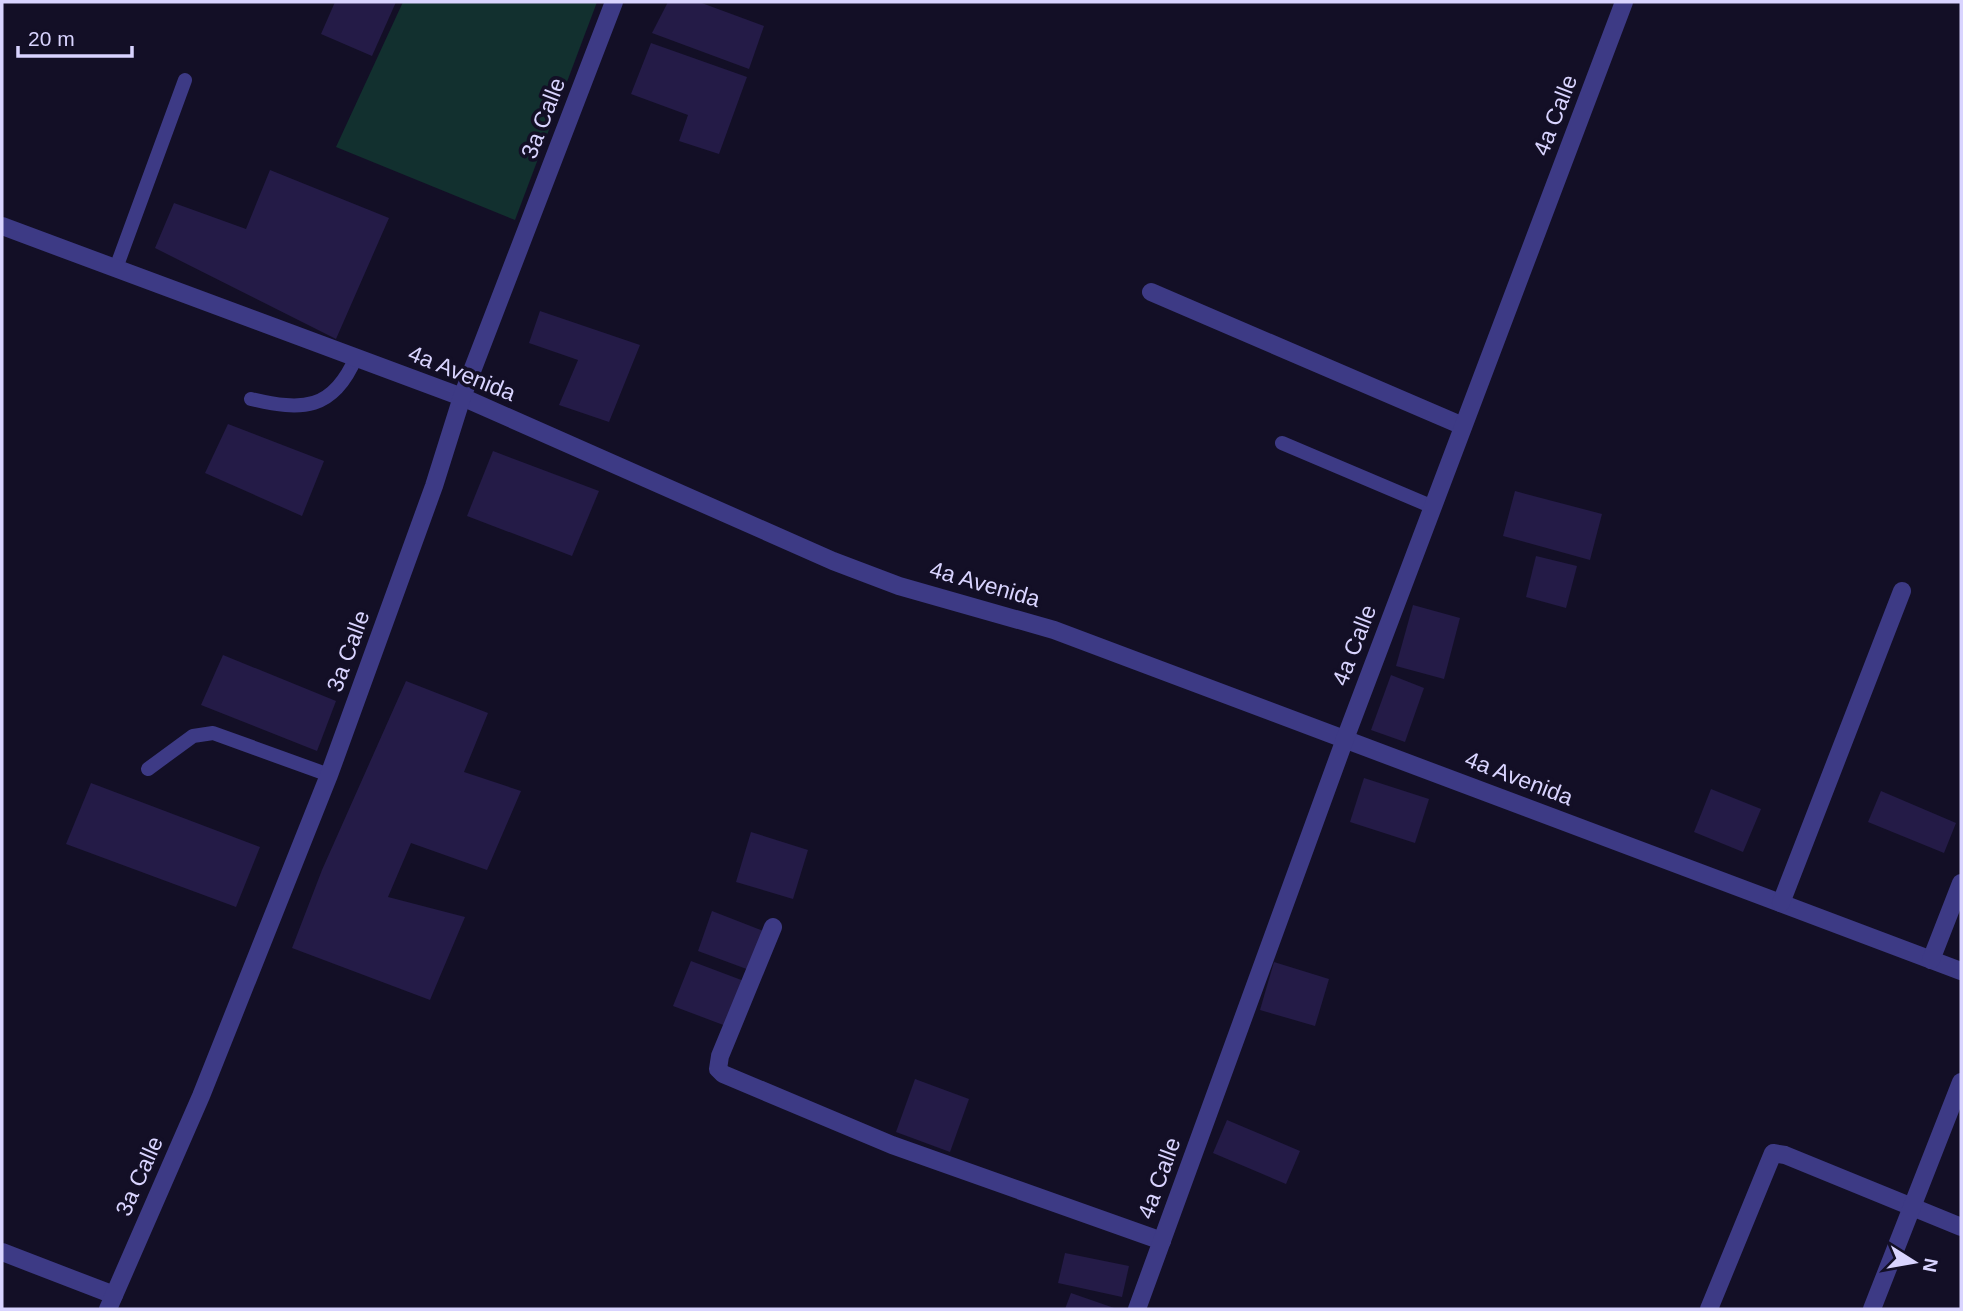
<svg xmlns="http://www.w3.org/2000/svg" width="1963" height="1311" font-family="Arial,sans-serif">
  <style>
    .green { fill: #12302f }
    .building { fill: #241b47 }
    .lines { fill: none; stroke-linecap: round; stroke-linejoin: round }
    .service { stroke: #3d3a85; stroke-width: 14 }
    .minor { stroke: #3d3a85; stroke-width: 18 }
    .labels { text-anchor: middle; stroke-width: 7; stroke-linejoin: round; paint-order: stroke }
    .street-label { font-size: 23px; fill: #d9d4ff; stroke: #130f26 }
  </style>
  <rect width="100%" height="100%" fill="#130f26"/>
  <path class="green" d="M403,2H597L515,220L336,147Z"/>
  <g class="building">
    <path d="M335,2H396L372,56L321,34Z"/>
    <path d="M668,2H699L764,26L749,69L652,33Z"/>
    <path d="M651,43L747,77L719,154L679,141L688,115L631,94Z"/>
    <path d="M270,170L389,218L336,339L155,248L174,203L246,229Z"/>
    <path d="M540,311L640,345L609,422L559,405L578,360L529,343Z"/>
    <path d="M228,424L324,461L302,516L205,473Z"/>
    <path d="M493,451L599,491L572,556L467,516Z"/>
    <path d="M1515,491L1602,514L1590,560L1503,536Z"/>
    <path d="M1536,556L1577,566L1566,608L1526,597Z"/>
    <path d="M1413,605L1460,618L1444,679L1396,666Z"/>
    <path d="M223,655L336,701L317,751L201,705Z"/>
    <path d="M1391,675L1424,688L1405,742L1371,730Z"/>
    <path d="M406,681L488,713L464,772L521,791L487,870L411,843L388,897L465,917L430,1000L292,948L322,870Z"/>
    <path d="M1364,778L1429,799L1415,843L1350,822Z"/>
    <path d="M91,783L260,847L236,907L66,844Z"/>
    <path d="M1711,789L1761,809L1743,852L1694,832Z"/>
    <path d="M1881,791L1956,823L1944,853L1868,822Z"/>
    <path d="M751,832L808,850L793,899L736,882Z"/>
    <path d="M712,911L766,932L752,971L698,951Z"/>
    <path d="M691,961L744,981L726,1026L673,1006Z"/>
    <path d="M1274,962L1329,979L1315,1026L1260,1010Z"/>
    <path d="M915,1079L969,1099L950,1152L896,1132Z"/>
    <path d="M1227,1120L1300,1151L1286,1184L1213,1153Z"/>
    <path d="M1065,1253L1129,1266L1122,1297L1058,1283Z"/>
    <path d="M1071,1293L1117,1309H1065Z"/>
  </g>
  <g class="lines">
    <g class="service">
      <path d="M116,268L185,80"/>
      <path d="M251,399C302,411 333,411 356,357"/>
      <path d="M1282,443L1433,507"/>
      <path d="M148,769L193,736L213,733L329,775"/>
    </g>
    <g class="minor">
      <path d="M2,226L462,397L833,561L899,586L1054,630L1961,971"/>
      <path d="M1151,292L1463,426"/>
      <path d="M1781,903L1902,591"/>
      <path d="M773,927L720,1056L718,1069L723,1074L892,1145L1162,1241"/>
      <path d="M1931,960L1961,883"/>
      <path d="M2,1252L114,1295"/>
      <path d="M108,1309L201,1096L329,775L434,486L462,397L614,2"/>
      <path d="M1137,1309L1345,739L1624,2"/>
      <path d="M1709,1309L1773,1153L1785,1155L1961,1227"/>
      <path d="M1872,1309L1961,1082"/>
    </g>
  </g>
  <g class="labels">
    <g class="street-label">
      <text transform="translate(1555 115) rotate(-69)" y="8">4a Calle</text>
      <text transform="translate(543 118) rotate(-69)" y="8">3a Calle</text>
      <text transform="translate(462 373) rotate(22)" y="8">4a Avenida</text>
      <text transform="translate(985 584) rotate(16)" y="8">4a Avenida</text>
      <text transform="translate(1354 645) rotate(-69)" y="8">4a Calle</text>
      <text transform="translate(348 651) rotate(-70)" y="8">3a Calle</text>
      <text transform="translate(1519 778) rotate(21)" y="8">4a Avenida</text>
      <text transform="translate(139 1176) rotate(-66)" y="8">3a Calle</text>
      <text transform="translate(1159 1178) rotate(-70)" y="8">4a Calle</text>
    </g>
  </g>
  <rect width="1963" height="1311" fill="none" stroke="#d9d4ff" stroke-width="7"/>
  <g transform="translate(1914 1262) rotate(101)" stroke="#130f26" stroke-width="5" paint-order="stroke">
  <path d="M0-5L12 26L0 18L-12 26Z" fill="#d9d4ff"/>
  <text y="-10" font-size="19" font-weight="bold" text-anchor="middle" fill="#d9d4ff">N</text>
  </g>
  <path d="M18 46v10h114v-10" fill="none" stroke="#d9d4ff" stroke-width="3.5"/>
  <text x="28" y="46" font-size="21" fill="#d9d4ff" stroke="#130f26" stroke-width="5" paint-order="stroke">20 m</text>
</svg>
